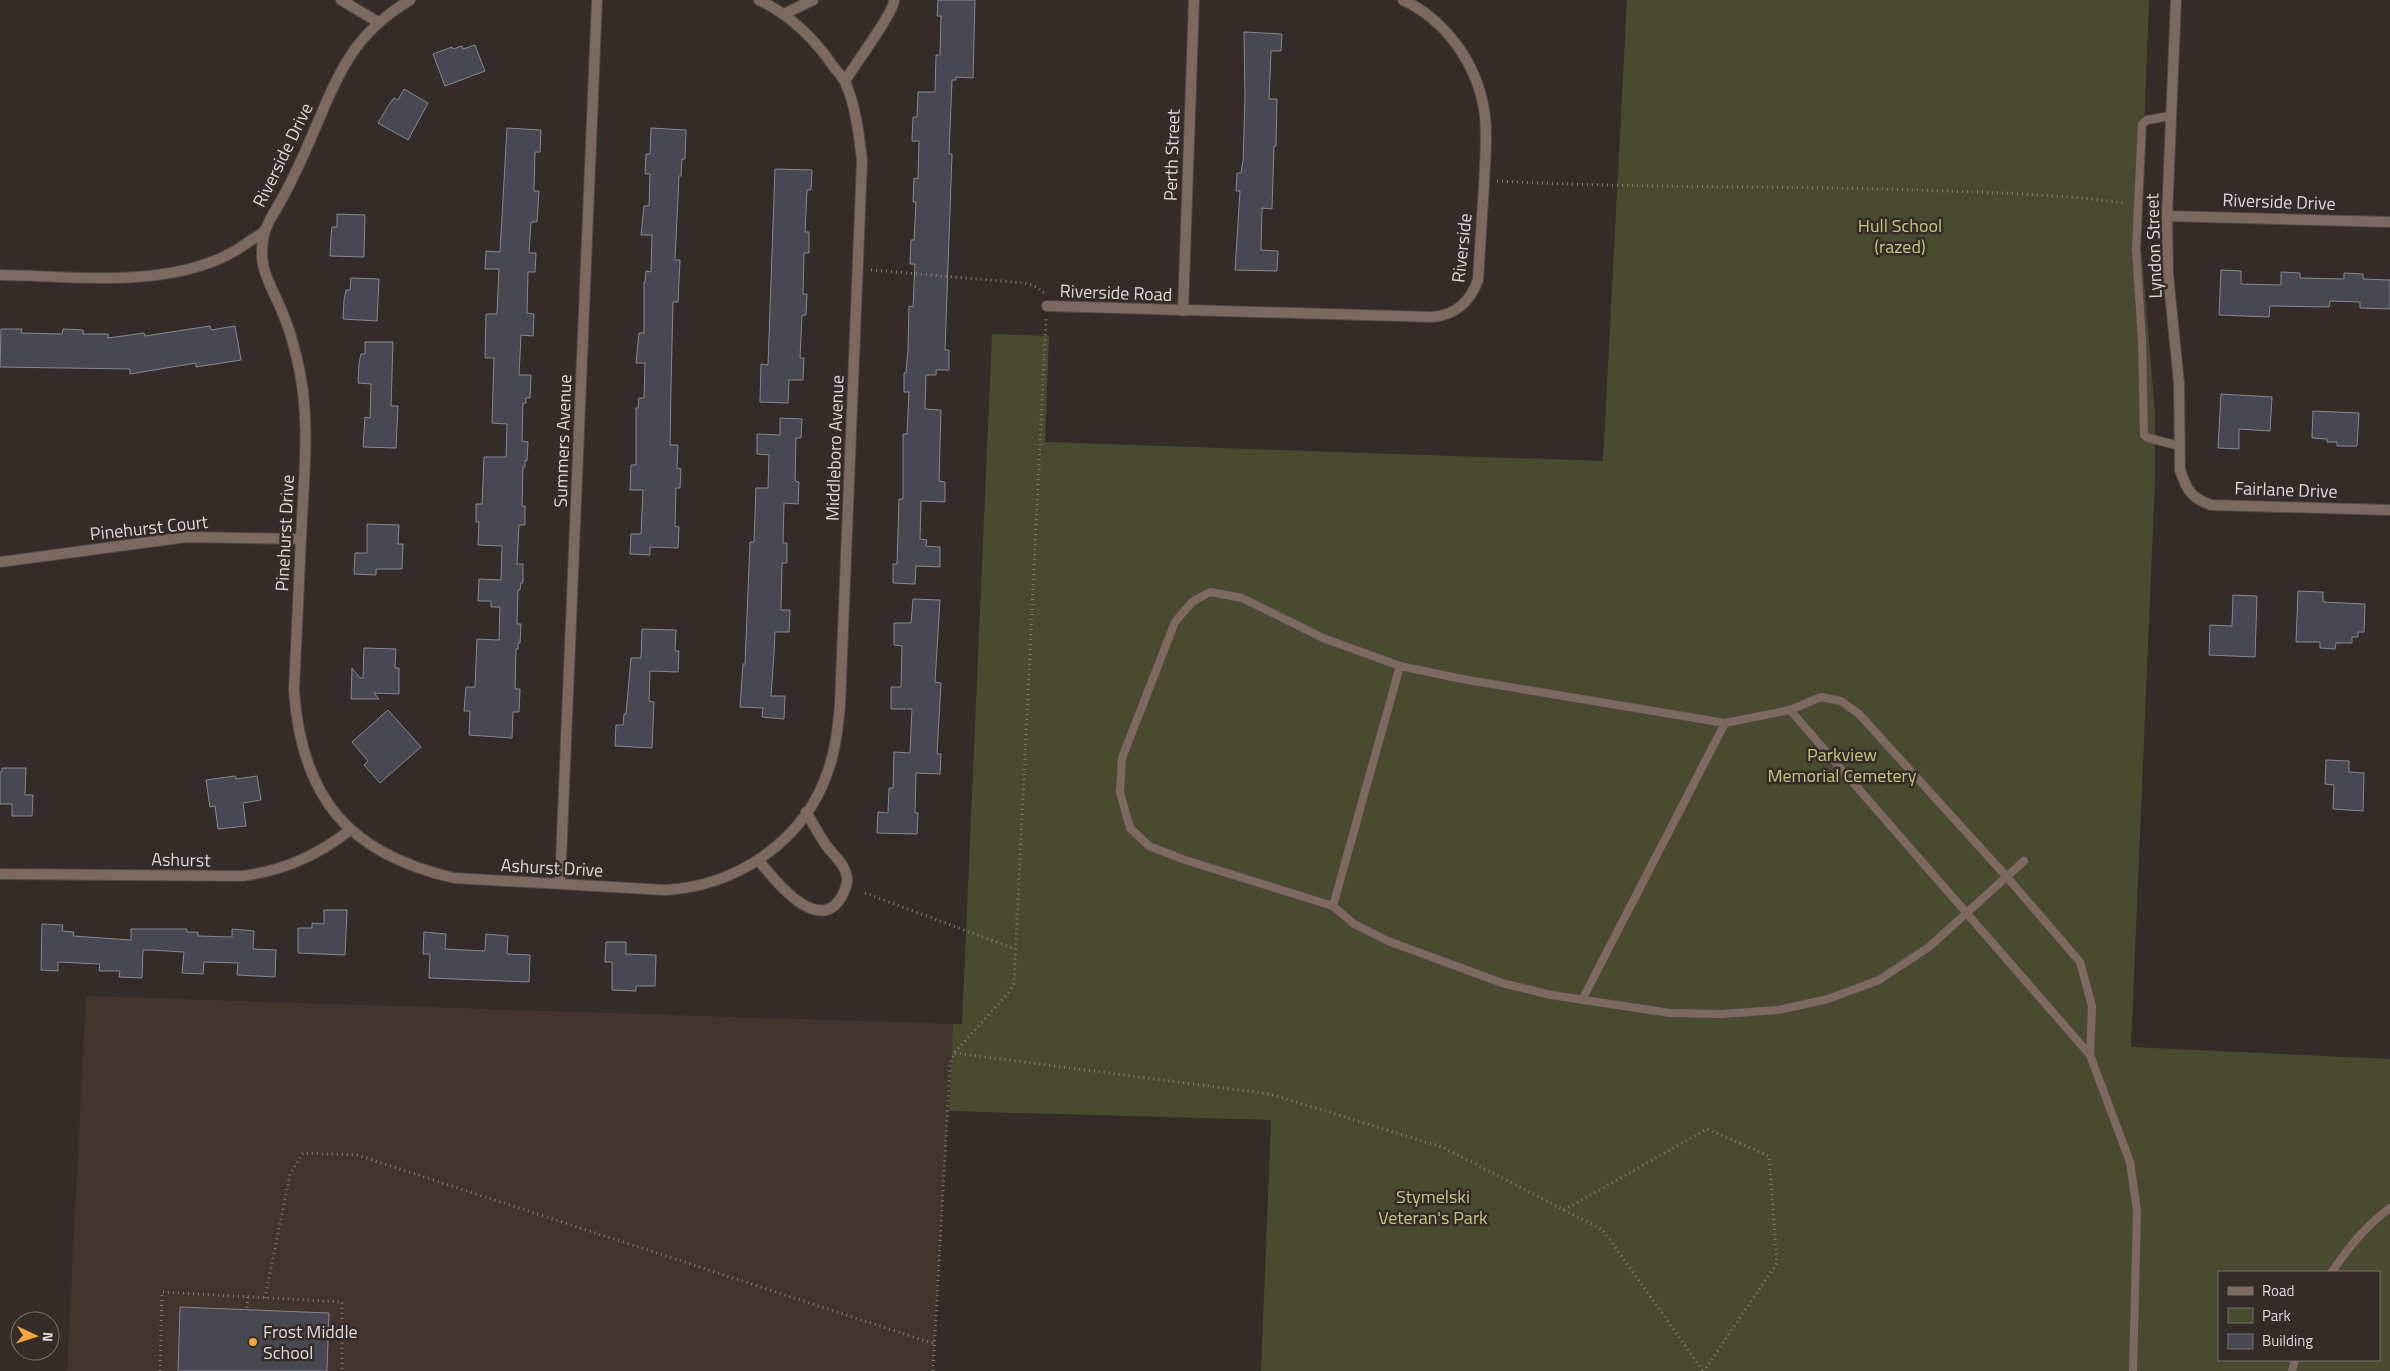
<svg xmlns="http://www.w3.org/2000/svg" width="2390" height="1371" font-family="'Titillium Web',sans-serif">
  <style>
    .built { fill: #43342e }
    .green { fill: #494b2e; fill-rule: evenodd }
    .building { fill: #474851; stroke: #878791 }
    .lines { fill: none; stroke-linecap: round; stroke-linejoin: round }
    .service-casing { stroke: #504845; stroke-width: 10 }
    .minor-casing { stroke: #504845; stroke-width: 12 }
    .path { stroke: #837b79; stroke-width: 3; stroke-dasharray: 1 4; stroke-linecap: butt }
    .service { stroke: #7e6961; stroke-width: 8 }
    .minor { stroke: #7e6961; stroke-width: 10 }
    .poi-dot { fill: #f1a640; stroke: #352c29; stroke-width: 2 }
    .labels { text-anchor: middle; stroke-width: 5; stroke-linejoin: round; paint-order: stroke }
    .street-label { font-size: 18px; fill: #ded8d6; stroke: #352c29 }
    .park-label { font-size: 18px; fill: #c3c77e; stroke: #352c29 }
    .poi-label { font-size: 18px; fill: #ded8d6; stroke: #352c29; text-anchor: start }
  </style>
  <rect width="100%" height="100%" fill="#352c29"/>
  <path class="built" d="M86,996L953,1024L933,1371H67Z"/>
  <path class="green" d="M1627,0H2149L2140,235L2155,411V480L2131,1047L2390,1059V1371H1261L1271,1120L949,1111L953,1024H962L992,334L1049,336L1045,442L1603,461ZM2219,1272H2379V1360H2219Z"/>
  <g class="building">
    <path d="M938,0H975L973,78L956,77V80H952L949,154H952L945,350H949V370H936V375H926L925,409L941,410L939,481L945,482V502L921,501L920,539L927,540L926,546L940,547V567L916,566L915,584L893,583V564H897L899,499H903V434H907L909,392H904V373H906L908,349L909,306L913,307L915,264H910L911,240H914L916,202H913L914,178L918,179L919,141H912L913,117H917L918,92H935L936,55H940L941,16H937Z"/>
    <path d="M1244,32L1282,34L1281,51H1271L1269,99H1277L1276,146H1274L1272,209L1262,208L1261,250L1278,251L1277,271L1235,270L1240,191H1236L1237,173H1241L1243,161L1245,98Z"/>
    <path d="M475,45L485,71L445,86L433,54L452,47L453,49L462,46L463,49Z"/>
    <path d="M404,89L428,103L408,140L378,123L388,106L394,98L398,100Z"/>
    <path d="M507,128L541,130L540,152H535L534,191H539L537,222H531L529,253H536L535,272H528L527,313L534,314L533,336L521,335L519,375H531L530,398H526V403H523L522,441L528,442L527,461L525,460V467H523L522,506H525V525H519L517,564H523V583H521L520,590H518L517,624H521L520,643H518V649H516L515,689H520L519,712H513L512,738L469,735L470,711H464L466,687H475L477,639L499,640L500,607H491V601H478L479,579L501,580L502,546L478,545L479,522H476V504H482L484,457H506L507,424L492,423L494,358H485L486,314H497L499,269H485L486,251L500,252Z"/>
    <path d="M651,128L686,130L685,159H682L681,176H679L675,260H680L678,302H673L671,386L670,445H678L677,468L681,469L680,488H676L675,526L679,527L678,548L650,547V555L630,554L631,534H641L643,490H630L631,465H636V408H638L639,398H644L645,363H636L639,333H644V282H645L646,271L651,272L652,235H641L644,206H649L650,174H645L646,154H650Z"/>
    <path d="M775,169L812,170L811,190H807L805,232H809V253H804L803,294H807L806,315H802L800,358H804L803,380H789L788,403L760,402L761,364L768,365Z"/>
    <path d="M337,214L365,215L364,257L330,256L331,236L332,227H337Z"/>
    <path d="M2221,270L2241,271V284L2281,285V272L2300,273V278L2344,279V273L2363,274V279L2390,280V309L2360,308V302L2330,301L2329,307L2270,306L2269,317L2219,315Z"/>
    <path d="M351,278L379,279L377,321L343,319L344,300L346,290H350Z"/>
    <path d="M210,326L211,330L235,326L241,360L196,367V363L130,374V369L0,367L1,329H22L21,333L62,334L63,329L83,330V334H108V338L144,333L145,336Z"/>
    <path d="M365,342H393L391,406H398L396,448L363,447L365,417L370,418L371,384L358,383L359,363L361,354H365Z"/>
    <path d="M2221,394L2272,397L2270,431L2239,429V449L2218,448Z"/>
    <path d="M2313,411L2359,413L2357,446H2337V442H2327V439L2312,438Z"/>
    <path d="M780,418L802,419L801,438H796L795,481L799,482L798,504L784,503L783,543H787V563H782L781,610H790L789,632H775L774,654L771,696H785L784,719L762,717L763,708L740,707L743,664H745L750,542H754L756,488H768L769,455L757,454V434L780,435Z"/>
    <path d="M367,524L399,525L398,544H403L402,569H376V575L354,574L355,553H367Z"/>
    <path d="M2298,591L2323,592V602L2365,604L2364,632H2358V637H2352V643H2336L2335,649L2320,648V642H2296Z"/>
    <path d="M2233,595L2257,596L2255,657L2209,655L2210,625L2232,626Z"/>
    <path d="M913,599L940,600L935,682L941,683L937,754H941L940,774L916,773L915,813H918L917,834L877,833L878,812L888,813L889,788H893L894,752L910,753L912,709H891V687H901L902,646L894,645V623H911Z"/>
    <path d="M642,629L676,630L675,651H679L678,672L650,671L649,701L654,702L652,748L615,746L616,725H623L624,714H626L631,658H641Z"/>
    <path d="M364,648L396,649L395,668H399V694L374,693L379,699H351L352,668L360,678H363Z"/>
    <path d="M388,710L421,747L380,783L364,765L368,761L352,742Z"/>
    <path d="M2326,760L2349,761V772L2364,773L2363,811L2333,809L2334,785L2325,784Z"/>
    <path d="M2,768H26L25,795H33L32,816H12V804H0V772H2Z"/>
    <path d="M235,776L236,779L257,776L261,800L243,803L246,826L218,829L215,806L210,807L206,780Z"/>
    <path d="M324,910H347L345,955L298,953V928H312V923L324,924Z"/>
    <path d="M42,924L63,925L62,931L74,932L73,936L131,940V929H187V932H198V936L232,937V929L254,931L253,949L276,950L275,977L237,975L238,963L204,962L203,974L182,973L184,952L151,950H143L142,978L119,977L120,971H99L100,964L58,962V971L41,970Z"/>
    <path d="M424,932L446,934L445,949L485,951L486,934L508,936L507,954L530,955L529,982L429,978L430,954H423Z"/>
    <path d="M606,942H626V954L656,955L655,986H636V991L612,990V962H605Z"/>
    <path d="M180,1307L329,1313L327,1371H178Z"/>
  </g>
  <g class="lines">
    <defs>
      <g id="service">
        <path d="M2170,116L2147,120L2142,124L2136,249L2142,341L2144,435L2148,438L2180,446"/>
        <path d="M1790,710L2090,1055"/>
        <path d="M2024,861L1929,947L1879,980L1828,999L1778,1010L1722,1014L1670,1013L1551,995L1502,983L1388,941L1354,924L1333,906L1185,860L1149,846L1130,828L1120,792L1122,758L1175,622L1192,602L1210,592L1242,598L1323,638L1400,666L1462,679L1725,723L1790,710L1821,697L1841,701L1859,714L2006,876L2080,962L2092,1006L2090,1055L2130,1162L2137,1211L2133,1371"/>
        <path d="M1333,906L1400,666"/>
        <path d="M1582,1000L1725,723"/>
        <path d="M2332,1272C2347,1249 2368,1224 2390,1208"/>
        <path d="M2292,1371L2295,1360"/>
      </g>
      <g id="minor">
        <path d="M341,0L378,22"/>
        <path d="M2176,0L2167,216L2168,274L2179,383L2180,470C2187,490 2191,498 2211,505L2390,510"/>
        <path d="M784,14L813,0"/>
        <path d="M845,81C853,67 895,11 894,0"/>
        <path d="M2167,216L2390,222"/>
        <path d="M265,230C256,265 268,279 281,309C288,325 293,342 297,359C310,410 305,466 302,517C299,575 297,633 294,691C302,799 349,854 454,878L665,890C738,886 806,840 829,768C836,747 838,726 840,705L862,161C859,135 856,106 845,82C842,76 837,71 833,66C814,38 790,15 759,0"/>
        <path d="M0,275C77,276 182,291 247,243C252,239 261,235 265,230C268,226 269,220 272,216C293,182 307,147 323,110C344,60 362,29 410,0"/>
        <path d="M1047,306L1432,317C1456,315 1470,302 1478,280C1480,248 1482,217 1484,185C1485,160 1488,134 1484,109C1476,63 1446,20 1403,0"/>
        <path d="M1183,311L1194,0"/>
        <path d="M0,562L187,537L301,539"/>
        <path d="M759,861C773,878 814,931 838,902C843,896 848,885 847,877C845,864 834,856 826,845C819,835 813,823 806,812"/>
        <path d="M0,874L243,876C284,870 317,856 350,830"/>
        <path d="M560,884L597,0"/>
      </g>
    </defs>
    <use href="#service" class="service-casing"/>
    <use href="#minor" class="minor-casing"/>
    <g class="path">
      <path d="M1497,181C1646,189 1795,185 1944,191C2005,193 2065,195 2125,203"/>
      <path d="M871,270L1025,283L1037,287L1044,293"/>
      <path d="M865,893L1015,949"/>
      <path d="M955,1053L1270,1094L1442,1147L1603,1230L1703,1371"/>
      <path d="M1564,1210L1707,1129L1769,1156L1777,1263L1704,1371"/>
      <path d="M265,1298L290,1174L303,1153L357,1155L935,1344"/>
      <path d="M247,1308L248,1297"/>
      <path d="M160,1371L162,1292L342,1302V1371"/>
      <path d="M933,1371L950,1066L954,1053L1010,991L1014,983L1046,319"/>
    </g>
    <use href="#service" class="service"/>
    <use href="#minor" class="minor"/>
  </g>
  <circle class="poi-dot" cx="253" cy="1342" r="5"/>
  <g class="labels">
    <g class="street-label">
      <text transform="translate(283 155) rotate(-64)" y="6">Riverside Drive</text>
      <text transform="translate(1172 155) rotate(-88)" y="6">Perth Street</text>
      <text transform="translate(2279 202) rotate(2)" y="6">Riverside Drive</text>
      <text transform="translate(2154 246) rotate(-92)" y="6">Lyndon Street</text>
      <text transform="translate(1462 248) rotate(-84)" y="6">Riverside</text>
      <text transform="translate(1116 293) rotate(2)" y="6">Riverside Road</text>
      <text transform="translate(563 441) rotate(-88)" y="6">Summers Avenue</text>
      <text transform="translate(835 448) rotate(-88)" y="6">Middleboro Avenue</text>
      <text transform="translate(2286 490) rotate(2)" y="6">Fairlane Drive</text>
      <text transform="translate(149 528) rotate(-6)" y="6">Pinehurst Court</text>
      <text transform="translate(285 533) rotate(-87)" y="6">Pinehurst Drive</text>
      <text transform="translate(181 860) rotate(1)" y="6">Ashurst</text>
      <text transform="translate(552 868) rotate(3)" y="6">Ashurst Drive</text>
    </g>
    <g class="park-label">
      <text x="1900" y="232">Hull School<tspan x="1900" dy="21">(razed)</tspan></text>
      <text x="1842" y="761">Parkview<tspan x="1842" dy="21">Memorial Cemetery</tspan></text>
      <text x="1433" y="1203">Stymelski<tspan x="1433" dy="21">Veteran's Park</tspan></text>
    </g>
    <g class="poi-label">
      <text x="263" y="1338">Frost Middle<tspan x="263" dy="21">School</tspan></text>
    </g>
  </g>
  <rect x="2218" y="1271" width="162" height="90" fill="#352c29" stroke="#79716e"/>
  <rect x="2228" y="1287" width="25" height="8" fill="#7e6961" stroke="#79716e"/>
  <text x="2262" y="1296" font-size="15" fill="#ded8d6">Road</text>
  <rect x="2228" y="1308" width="25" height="15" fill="#494b2e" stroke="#79716e"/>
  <text x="2262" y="1321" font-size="15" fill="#ded8d6">Park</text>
  <rect x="2228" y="1334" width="25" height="15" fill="#474851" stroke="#79716e"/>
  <text x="2262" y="1346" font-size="15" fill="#ded8d6">Building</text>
  <g transform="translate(35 1336) rotate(94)"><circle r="24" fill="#352c29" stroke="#79716e"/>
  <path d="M0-4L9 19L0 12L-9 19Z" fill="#f1a640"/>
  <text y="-8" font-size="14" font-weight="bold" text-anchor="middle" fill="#ded8d6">N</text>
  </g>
</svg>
